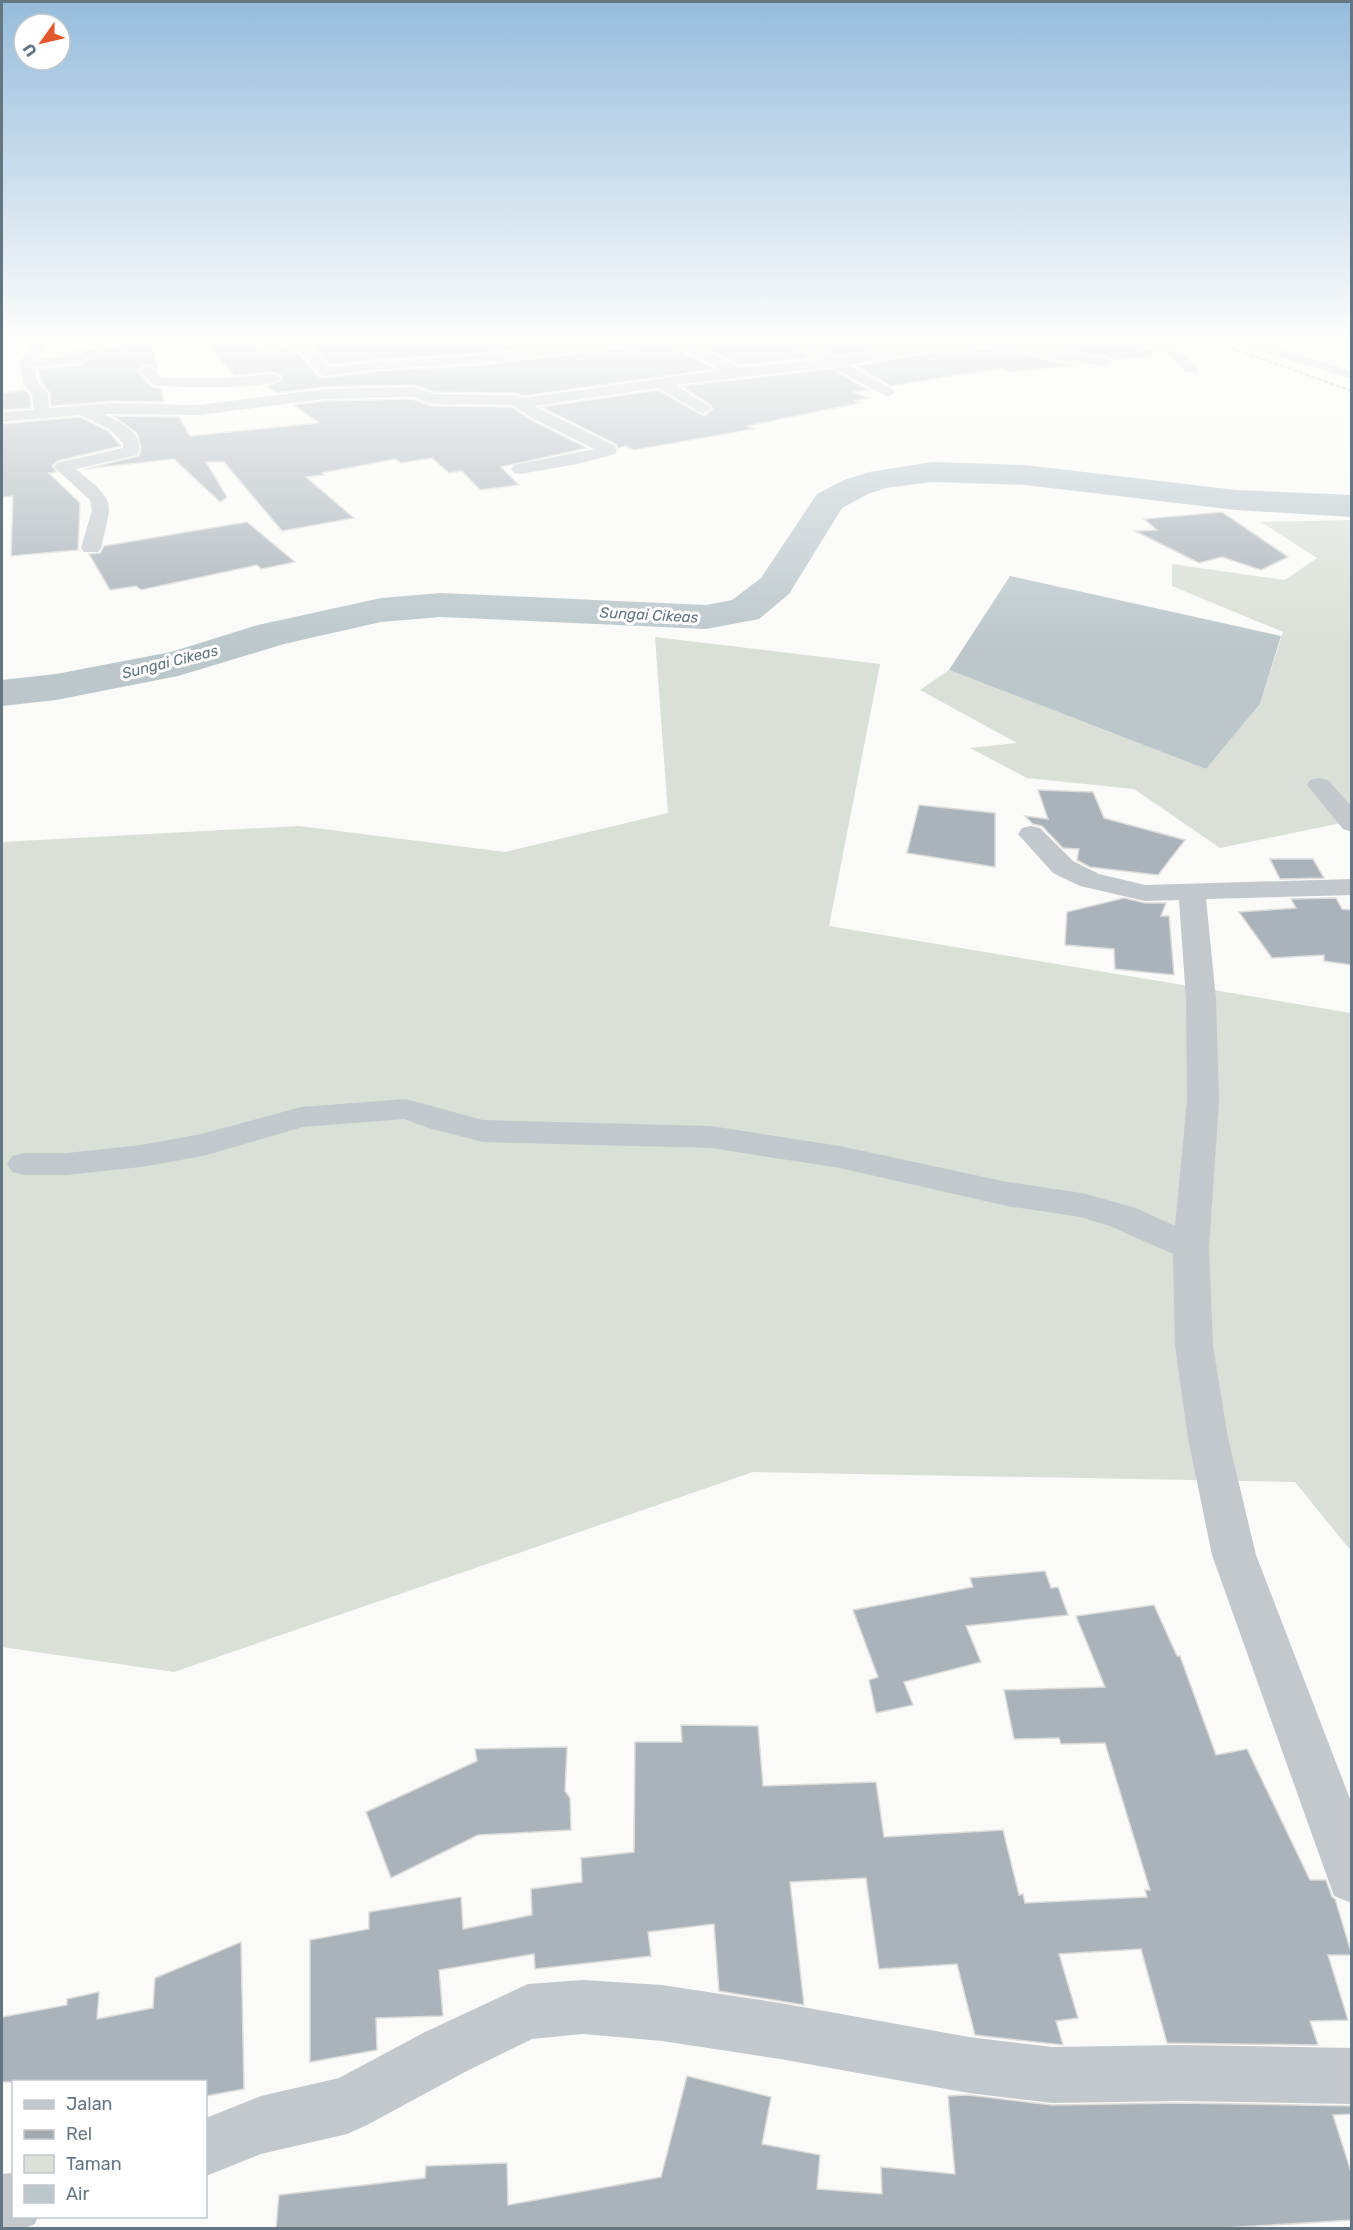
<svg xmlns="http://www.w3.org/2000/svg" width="1353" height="2230" font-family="Rubik,sans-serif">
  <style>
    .green { fill: #dadfd7 }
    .water { fill: #bbc7cb }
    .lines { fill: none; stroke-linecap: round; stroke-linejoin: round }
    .river { fill: #bbc7cb; fill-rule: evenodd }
    .building { fill: #aab3b9; stroke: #dcdcda; stroke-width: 1.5 }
    .minor { fill: #c3c8cc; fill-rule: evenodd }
    .rail { stroke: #a2aab0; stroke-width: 2; stroke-dasharray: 4.5 2; stroke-linecap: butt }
    .labels { text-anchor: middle; stroke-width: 6; stroke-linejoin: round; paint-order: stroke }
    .far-water-label { font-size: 15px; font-style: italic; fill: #60757c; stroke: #fff }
  </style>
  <rect width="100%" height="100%" fill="#fafaf8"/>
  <g class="green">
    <path d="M1351,520V821L1220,848L1134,789L1027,778L970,748L1017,743L920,690L949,670L1206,769L1260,704L1283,632L1172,586V564L1285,580L1317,558L1261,522Z"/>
    <path d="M655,637L880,664L829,926L1351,1013V1551L1295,1482L753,1472L174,1672L2,1647V842L299,826L505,852L668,813Z"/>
  </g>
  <path class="water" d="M1010,576L1281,636L1260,704L1206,769L949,670Z"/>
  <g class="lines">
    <path class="river" d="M932,462L1025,465L1236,490L1352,495V517L1236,510L1025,485L932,482L886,488L868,494L842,508L789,594L759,619L706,629L441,617L381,622L284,644L178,676L56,700L2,706V680L56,674L171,652L258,625L381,598L441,593L706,605L732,600L761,578L817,494L844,480L869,472Z"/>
  </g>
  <g class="building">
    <path d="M339,337H618L484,353L382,359L331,365L311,345L345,341Z"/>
    <path d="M682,337H781L812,358L740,365Z"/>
    <path d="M804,337H981L924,342L837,356Z"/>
    <path d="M1056,337H1122L1125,342L1152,351V356L1113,360L1105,356L1052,349L1038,344L1048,343Z"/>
    <path d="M250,341L258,351L292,347L319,377L326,378L382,371L484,365L665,343L715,369L523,396L515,393L434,392L414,385L325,387L276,393L266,386L282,380V376L274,372L234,375L208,346Z"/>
    <path d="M152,344L158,370L146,364L137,370L151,387L161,388L164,402L114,401L51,406L50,393L41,382L37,369L80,365L89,358L80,353L43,354Z"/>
    <path d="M1009,347L1048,361L1075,365L1008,372L1002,368L891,386L856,366L924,354Z"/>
    <path d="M832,369L869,390L852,392L869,398L855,401L860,403L747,426L754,429L634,450L625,446L618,448L616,444L541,407L658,390L704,416L713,409L711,405L682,386Z"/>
    <path d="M25,390L30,395L31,408L2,410V393Z"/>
    <path d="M412,399L432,406L511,407L531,420L587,448L501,467L519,485L480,490L462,471L449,473L432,458L401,463L395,459L322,473L324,475L306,477L354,518L282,531L224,462H206L227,497L220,502L174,459L84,469L139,456L141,447L137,433L113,416L179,417L190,436L319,423L294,405L325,401Z"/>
    <path d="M80,417L108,431L121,446L57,461L52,466L57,472L49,473L80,503L78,550L11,556L13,496L2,497V424Z"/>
    <path d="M1222,512L1288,557L1261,570L1222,557L1199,563L1135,531L1157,530L1144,519Z"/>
    <path d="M247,522L295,562L261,569L257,565L141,590L136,586L110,590L89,554L100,553L104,546Z"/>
    <path d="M1038,790L1093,792L1104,818L1185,840L1158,875L1090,867L1077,860L1079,849L1063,848L1042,826L1033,824L1025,816L1048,819Z"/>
    <path d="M919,805L995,813V867L907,853Z"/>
    <path d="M1270,859H1313L1324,878L1280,879Z"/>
    <path d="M1124,898L1145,903H1166L1161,916H1169L1174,975L1115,969L1114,949L1065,945L1067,912Z"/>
    <path d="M1336,898L1342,909L1352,910V965L1324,961V955L1272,958L1239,912L1296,908L1291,899Z"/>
    <path d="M1045,1571L1051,1588L1058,1587L1068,1615L966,1626L981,1662L904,1682L913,1705L876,1713L869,1680L878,1677L853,1610L973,1587L970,1578Z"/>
    <path d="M1154,1605L1177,1656H1180L1216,1755L1247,1749L1310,1880H1326L1332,1897L1335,1899L1352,1955H1328L1348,2020L1310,2021L1318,2045L1167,2043L1141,1949L1059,1954L1078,2018L1056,2021L1063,2045L975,2035L957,1964L879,1969L866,1878L790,1882L804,2005L719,1991L714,1924L648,1932L651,1956L535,1969L534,1954L439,1970L443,2016L376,2018L377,2050L310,2062V1940L369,1929V1912L461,1897L463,1929L532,1915L531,1889L582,1882L581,1858L634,1852L635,1742H682L681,1725L758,1726L763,1786L876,1782L884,1837L1003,1830L1019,1895L1023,1894L1025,1903L1147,1897L1145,1890H1150L1105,1743L1061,1744L1059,1738L1014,1739L1004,1690L1105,1687L1076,1616Z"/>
    <path d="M567,1747L565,1791L570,1798L571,1830L478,1835L391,1878L366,1812L477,1761L475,1749Z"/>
    <path d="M241,1942L244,2089L206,2096V2082H2V2017L67,2005V1999L99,1992L97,2019L153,2008L155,1978Z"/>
    <path d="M687,2076L771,2097L762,2144L820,2155L817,2189L882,2194L881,2167L955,2174L948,2096L968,2095L1052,2105L1180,2103L1352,2106V2114L1333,2115L1352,2175V2220L1224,2228L276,2229L279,2195L425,2178L426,2166L507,2163L508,2205L661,2177Z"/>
  </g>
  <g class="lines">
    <g class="minor">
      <path d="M29,337H43L45,347L37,358L80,355L87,359L80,363L34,367L38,383L48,393L49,408L114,403L200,405L325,389L414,387L434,394L515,395L523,398L722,370L665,341L484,363L382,369L326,376L321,375L286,337H300L330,367L382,361L484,355L635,337H677L740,367L819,360L783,337H800L837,358L924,344L1003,337H1054L1047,341L1027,343L1051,351L1105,358L1112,362L1105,366L1049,359L1009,345L924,352L849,365L892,389L895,392L892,395L887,397L832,367L675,385L709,406L711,409L703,414L658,388L534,406L615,446L617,450L615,454L578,464L520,474L514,473L511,469L514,465L594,449L532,418L512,405L432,404L412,397L325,399L200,415L103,414C117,420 148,434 137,455L76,469C116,503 113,497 101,548L98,552H84L81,548L92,510L90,500L54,467L57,463L123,448V443L109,429L80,415L2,422V412L34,410L32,394L23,384L19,363L31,347Z"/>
      <path d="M1124,337C1154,335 1179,344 1198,369L1196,372H1186L1167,353L1126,340Z"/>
      <path d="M1222,337H1242L1352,371V379L1224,340Z"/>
      <path d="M146,366L151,367L162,378H228L274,374L281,378C269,391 179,387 158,386L153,385L139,370Z"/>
      <path d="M1319,778L1328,780L1352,807V832L1343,829L1307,785L1310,780Z"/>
      <path d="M1031,826L1040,828L1073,861L1099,874L1145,885L1352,879V895L1206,899L1216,999L1219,1101L1209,1248L1213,1346L1228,1438L1256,1555L1352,1804V1903L1334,1896L1212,1555L1188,1438L1175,1346L1173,1254L1110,1226L1080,1217L1007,1206L840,1168L711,1148L483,1142L432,1129L404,1119L303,1127L203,1156L141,1167L67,1175H24L12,1172L7,1164L12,1156L24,1153H67L141,1145L201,1134L301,1107L406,1099L483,1120L711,1126L840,1146L1007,1182L1082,1193L1136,1208L1175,1226L1187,1101L1186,999L1179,900L1145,901L1080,886L1053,873L1018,834L1022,828Z"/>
      <path d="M583,1980L662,1985L780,2003L969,2037L1052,2047L1180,2045L1352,2048V2104L1180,2101L1052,2103L969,2093L780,2059L662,2041L583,2034L532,2039L465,2072L367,2125L347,2134L261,2154L206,2176V2118L261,2096L339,2078L425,2032L528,1984Z"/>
      <path d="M14,2173V2216H38L35,2224L25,2228H2V2174Z"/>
    </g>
    <path class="rail" d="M1201,337L1352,391"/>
  </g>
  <linearGradient id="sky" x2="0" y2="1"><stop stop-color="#96bcdc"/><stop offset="0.52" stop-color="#fdfdfc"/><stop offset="1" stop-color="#fdfdfc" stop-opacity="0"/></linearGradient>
  <rect width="1353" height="649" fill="url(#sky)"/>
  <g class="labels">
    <g class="far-water-label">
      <text transform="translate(649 615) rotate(3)" y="5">Sungai Cikeas</text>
      <text transform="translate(170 662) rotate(-14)" y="5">Sungai Cikeas</text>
    </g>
  </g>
  <rect width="1353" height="2230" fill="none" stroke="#657683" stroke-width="6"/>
  <rect x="12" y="2080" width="195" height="138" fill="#ffffff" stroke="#c1c8cd" stroke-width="1.5"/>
  <rect x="24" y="2100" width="30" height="9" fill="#c3c8cc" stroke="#c1c8cd" stroke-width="1.5"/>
  <text x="66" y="2110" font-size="18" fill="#657683">Jalan</text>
  <rect x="24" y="2130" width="30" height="9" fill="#a2aab0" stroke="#c1c8cd" stroke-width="1.5"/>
  <text x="66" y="2140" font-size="18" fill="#657683">Rel</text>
  <rect x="24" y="2155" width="30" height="18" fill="#dadfd7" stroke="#c1c8cd" stroke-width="1.5"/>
  <text x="66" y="2170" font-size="18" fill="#657683">Taman</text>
  <rect x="24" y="2185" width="30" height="18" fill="#bbc7cb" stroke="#c1c8cd" stroke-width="1.5"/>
  <text x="66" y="2200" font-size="18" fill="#657683">Air</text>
  <g transform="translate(42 42) rotate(236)"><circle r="28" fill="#ffffff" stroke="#c1c8cd" stroke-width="1.5"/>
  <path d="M0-4.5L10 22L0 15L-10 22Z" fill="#e4572e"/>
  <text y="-9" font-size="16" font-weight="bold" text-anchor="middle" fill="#657683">U</text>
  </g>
</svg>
